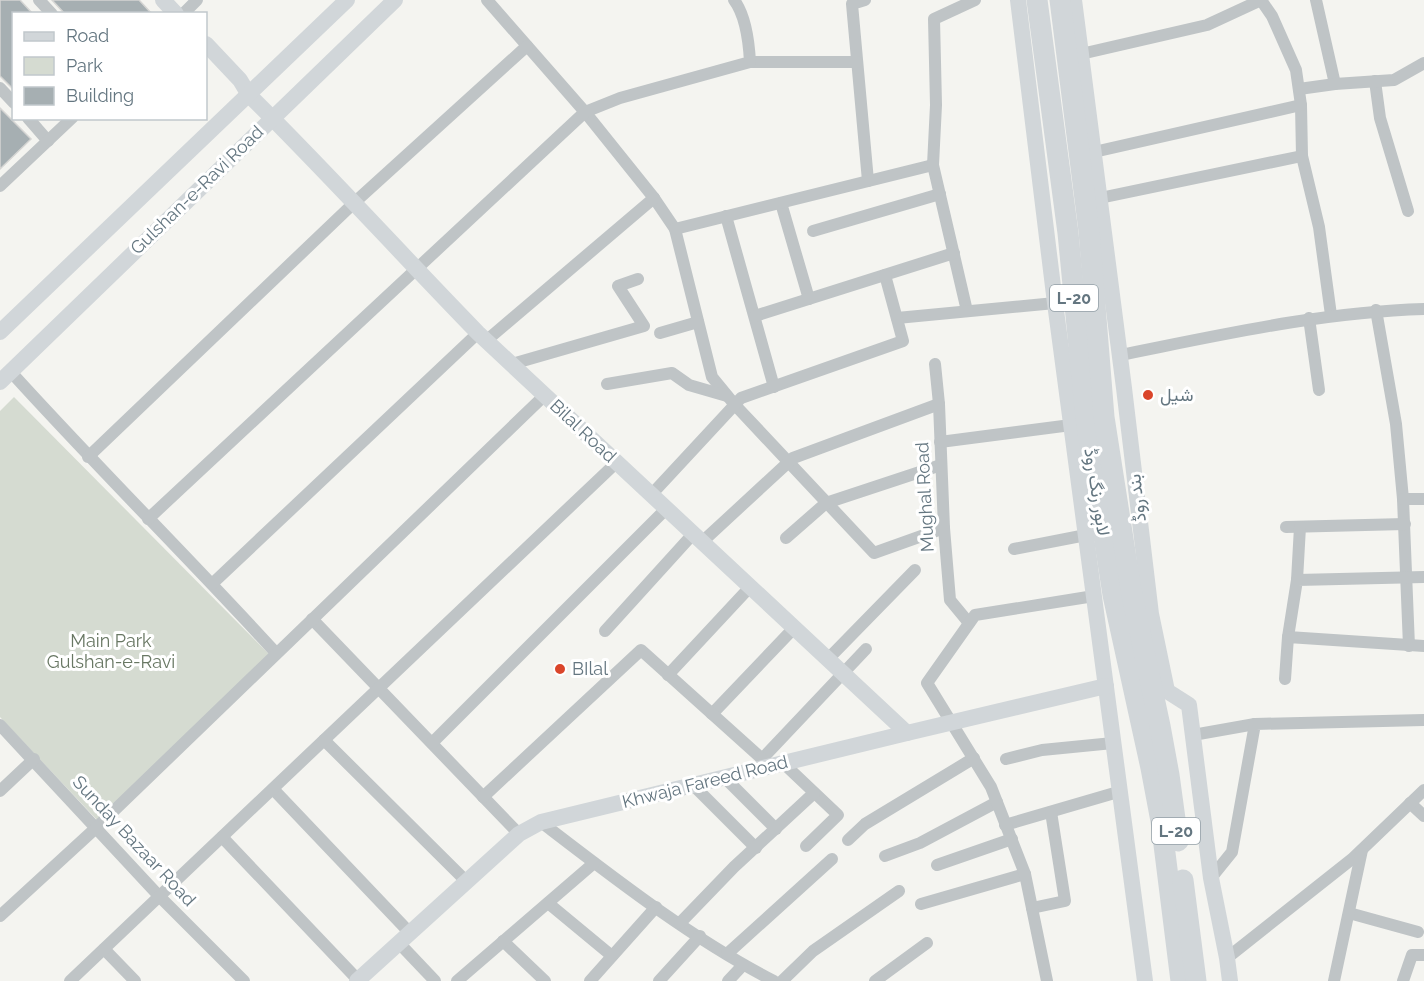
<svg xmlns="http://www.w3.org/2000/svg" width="1424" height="981" font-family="Raleway,Vazirmatn,sans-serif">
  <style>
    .green { fill: #d5dbd1 }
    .building { fill: #a6afb2; stroke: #d5d5d3; stroke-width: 1.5 }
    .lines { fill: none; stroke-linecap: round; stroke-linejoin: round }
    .street { stroke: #bfc4c6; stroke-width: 12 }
    .secondary { stroke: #d1d6d9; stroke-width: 16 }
    .highway { stroke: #d1d6d9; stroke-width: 21 }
    .poi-dot { fill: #da452a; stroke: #fff; stroke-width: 2 }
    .labels { text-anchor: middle; stroke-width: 6; stroke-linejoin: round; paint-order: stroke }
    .shield { fill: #fff; stroke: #929fa6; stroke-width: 1.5 }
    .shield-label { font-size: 16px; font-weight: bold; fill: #647680 }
    .street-label { font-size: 18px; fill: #647680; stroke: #fff }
    .poi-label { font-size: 18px; fill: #647680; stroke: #fff; text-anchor: start }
    .park-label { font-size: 18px; fill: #687763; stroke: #fff }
  </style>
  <rect width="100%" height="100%" fill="#f4f4f0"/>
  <path class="green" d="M14,397L269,654L98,821L0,717V411Z"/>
  <g class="building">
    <path d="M0,0H20L33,14H14V90L0,76Z"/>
    <path d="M52,0H139L152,14H65Z"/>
    <path d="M0,108L31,139L0,169Z"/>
  </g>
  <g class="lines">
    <g class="street">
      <path d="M39,0L52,14"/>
      <path d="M487,0L585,112L654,198L675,229L712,377L735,405L874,553L944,528"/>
      <path d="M865,0L852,4L868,181"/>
      <path d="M1261,0L1272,16L1296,70L1301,105L1302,156L1319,227L1331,315"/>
      <path d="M1316,0L1335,84"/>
      <path d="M183,14L197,0"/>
      <path d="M1081,54L1207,25L1261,0"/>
      <path d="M750,62H857"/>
      <path d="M1375,81L1380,118L1408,211"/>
      <path d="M0,88L14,103"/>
      <path d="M1299,89L1335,84L1394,80L1424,63"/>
      <path d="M28,118L48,141"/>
      <path d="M1094,152L1301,105"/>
      <path d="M0,186L72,118"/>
      <path d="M1100,198L1302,156"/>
      <path d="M781,203L809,299"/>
      <path d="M726,216L774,387"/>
      <path d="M675,229L933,165"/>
      <path d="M813,231L940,194"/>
      <path d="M1376,310L1396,424L1403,499L1409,646"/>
      <path d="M967,311L933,165L936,105L934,19L975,0"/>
      <path d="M755,316L954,253"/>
      <path d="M897,318L1055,303"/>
      <path d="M1309,318L1319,390"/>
      <path d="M660,333L698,322"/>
      <path d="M487,340L654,198"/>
      <path d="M1120,355C1221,335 1321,312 1424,309"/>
      <path d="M512,364L644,326L618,286L638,279"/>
      <path d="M935,364L939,404L944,528L950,600L969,623"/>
      <path d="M11,372C97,467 189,558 276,653"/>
      <path d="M607,384L672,373L689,385L727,396"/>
      <path d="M940,442L1071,425"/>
      <path d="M88,457L355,202L527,46"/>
      <path d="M651,495L741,398L903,341L885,275"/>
      <path d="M1403,499H1424"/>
      <path d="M148,519L585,112L620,98L750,62C749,43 746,16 734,0"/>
      <path d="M1286,527L1405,524"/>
      <path d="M786,538L826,503L941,465"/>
      <path d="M702,542L793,458L939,404"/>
      <path d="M1014,549L1086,535"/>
      <path d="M1297,580L1300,527"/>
      <path d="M212,584L478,333"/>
      <path d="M312,619L519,834"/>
      <path d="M605,631L693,534"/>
      <path d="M1288,637L1297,580L1424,577"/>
      <path d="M828,659L915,570"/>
      <path d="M668,675L750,587"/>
      <path d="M1285,679L1288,637L1424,646"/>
      <path d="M712,714L794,628"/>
      <path d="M0,725L159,896L244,981"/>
      <path d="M1193,735L1255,724"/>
      <path d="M324,740L466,881"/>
      <path d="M432,743L666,509"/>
      <path d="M762,759L866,649"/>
      <path d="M1006,759L1042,750L1113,743"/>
      <path d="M783,763L838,815L806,846"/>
      <path d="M724,777L776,829"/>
      <path d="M693,785L756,848"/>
      <path d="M273,789L410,933"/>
      <path d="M0,791L34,759"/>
      <path d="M483,797L641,650L770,766"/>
      <path d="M1410,803L1424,816"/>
      <path d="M541,822C614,878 692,939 774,981"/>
      <path d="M1005,825L1118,792"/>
      <path d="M222,837L358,980"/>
      <path d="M848,840L865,824L974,758"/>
      <path d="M885,856L920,843L997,802"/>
      <path d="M937,865L1012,839"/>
      <path d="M1211,878L1232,852L1255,724L1424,720"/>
      <path d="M548,903L612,956"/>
      <path d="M921,904L1025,874"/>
      <path d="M1032,908L1065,901L1051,812"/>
      <path d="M1349,913L1418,932"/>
      <path d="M0,916L97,827L545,395"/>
      <path d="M680,923L734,867L814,793"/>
      <path d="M503,941L545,981"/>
      <path d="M399,943L435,981"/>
      <path d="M104,949L135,981"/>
      <path d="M727,954L832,859"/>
      <path d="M1227,958L1352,859L1424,790"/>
      <path d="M70,981L616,463"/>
      <path d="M457,981L594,863"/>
      <path d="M590,981L656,907"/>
      <path d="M659,981L700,936"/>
      <path d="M728,981L743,965"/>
      <path d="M782,981L813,951L899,891"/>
      <path d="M875,981L927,943"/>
      <path d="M1047,981L1025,874L991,787L927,683L975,615L1094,596"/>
      <path d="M1334,981L1362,850"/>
      <path d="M1403,981L1412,955H1424"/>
    </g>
    <g class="secondary">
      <path d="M163,0L176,14"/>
      <path d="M1018,0L1055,303L1145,981"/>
      <path d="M1074,0L1124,388L1151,614L1167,691L1189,705L1211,878L1227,958L1230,981"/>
      <path d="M206,44L240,80L249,95C327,172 401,254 478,333L907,733"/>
      <path d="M0,332L347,0"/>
      <path d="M0,382L395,0"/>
      <path d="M357,981L519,834L541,822L907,733L1106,686"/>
    </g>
    <g class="highway">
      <path d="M1037,0L1068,233L1086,419L1113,595L1151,768L1161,821L1181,981"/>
      <path d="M1060,0L1089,231L1104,417L1131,590L1160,726L1169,775L1178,841"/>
      <path d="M1183,880L1196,981"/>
    </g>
  </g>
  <g class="poi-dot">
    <circle cx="1148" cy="395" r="6"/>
    <circle cx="560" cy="669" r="6"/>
  </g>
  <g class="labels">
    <g class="shield">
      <rect x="1050" y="285" width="48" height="26" rx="4.5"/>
      <rect x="1152" y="818" width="48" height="26" rx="4.5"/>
    </g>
    <g class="shield-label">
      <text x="1074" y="304">L-20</text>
      <text x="1176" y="837">L-20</text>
    </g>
    <g class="street-label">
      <text transform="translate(197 190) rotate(-44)" y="6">Gulshan-e-Ravi Road</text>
      <text transform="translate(583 431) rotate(43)" y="6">Bilal Road</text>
      <text transform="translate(1097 492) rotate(81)" y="6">لاہور رنگ روڈ</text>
      <text transform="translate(925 497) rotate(-93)" y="6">Mughal Road</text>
      <text transform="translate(1137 498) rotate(-97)" y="6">بند روڈ</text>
      <text transform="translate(705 782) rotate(-14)" y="6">Khwaja Fareed Road</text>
      <text transform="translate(134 841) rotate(47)" y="6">Sunday Bazaar Road</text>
    </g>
    <g class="poi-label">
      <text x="1160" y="401">شیل</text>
      <text x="572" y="675">BIlal</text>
    </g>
    <g class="park-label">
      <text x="111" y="647">Main Park<tspan x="111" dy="21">Gulshan-e-Ravi</tspan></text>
    </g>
  </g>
  <rect x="12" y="12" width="195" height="108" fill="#ffffff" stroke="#c1c8cc" stroke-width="1.5"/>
  <rect x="24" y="32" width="30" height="9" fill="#d1d6d9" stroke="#c1c8cc" stroke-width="1.5"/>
  <text x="66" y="42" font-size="18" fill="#647680">Road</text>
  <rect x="24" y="57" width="30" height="18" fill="#d5dbd1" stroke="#c1c8cc" stroke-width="1.5"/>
  <text x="66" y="72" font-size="18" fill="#647680">Park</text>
  <rect x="24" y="87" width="30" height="18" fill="#a6afb2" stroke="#c1c8cc" stroke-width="1.5"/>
  <text x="66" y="102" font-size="18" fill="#647680">Building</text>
</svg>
